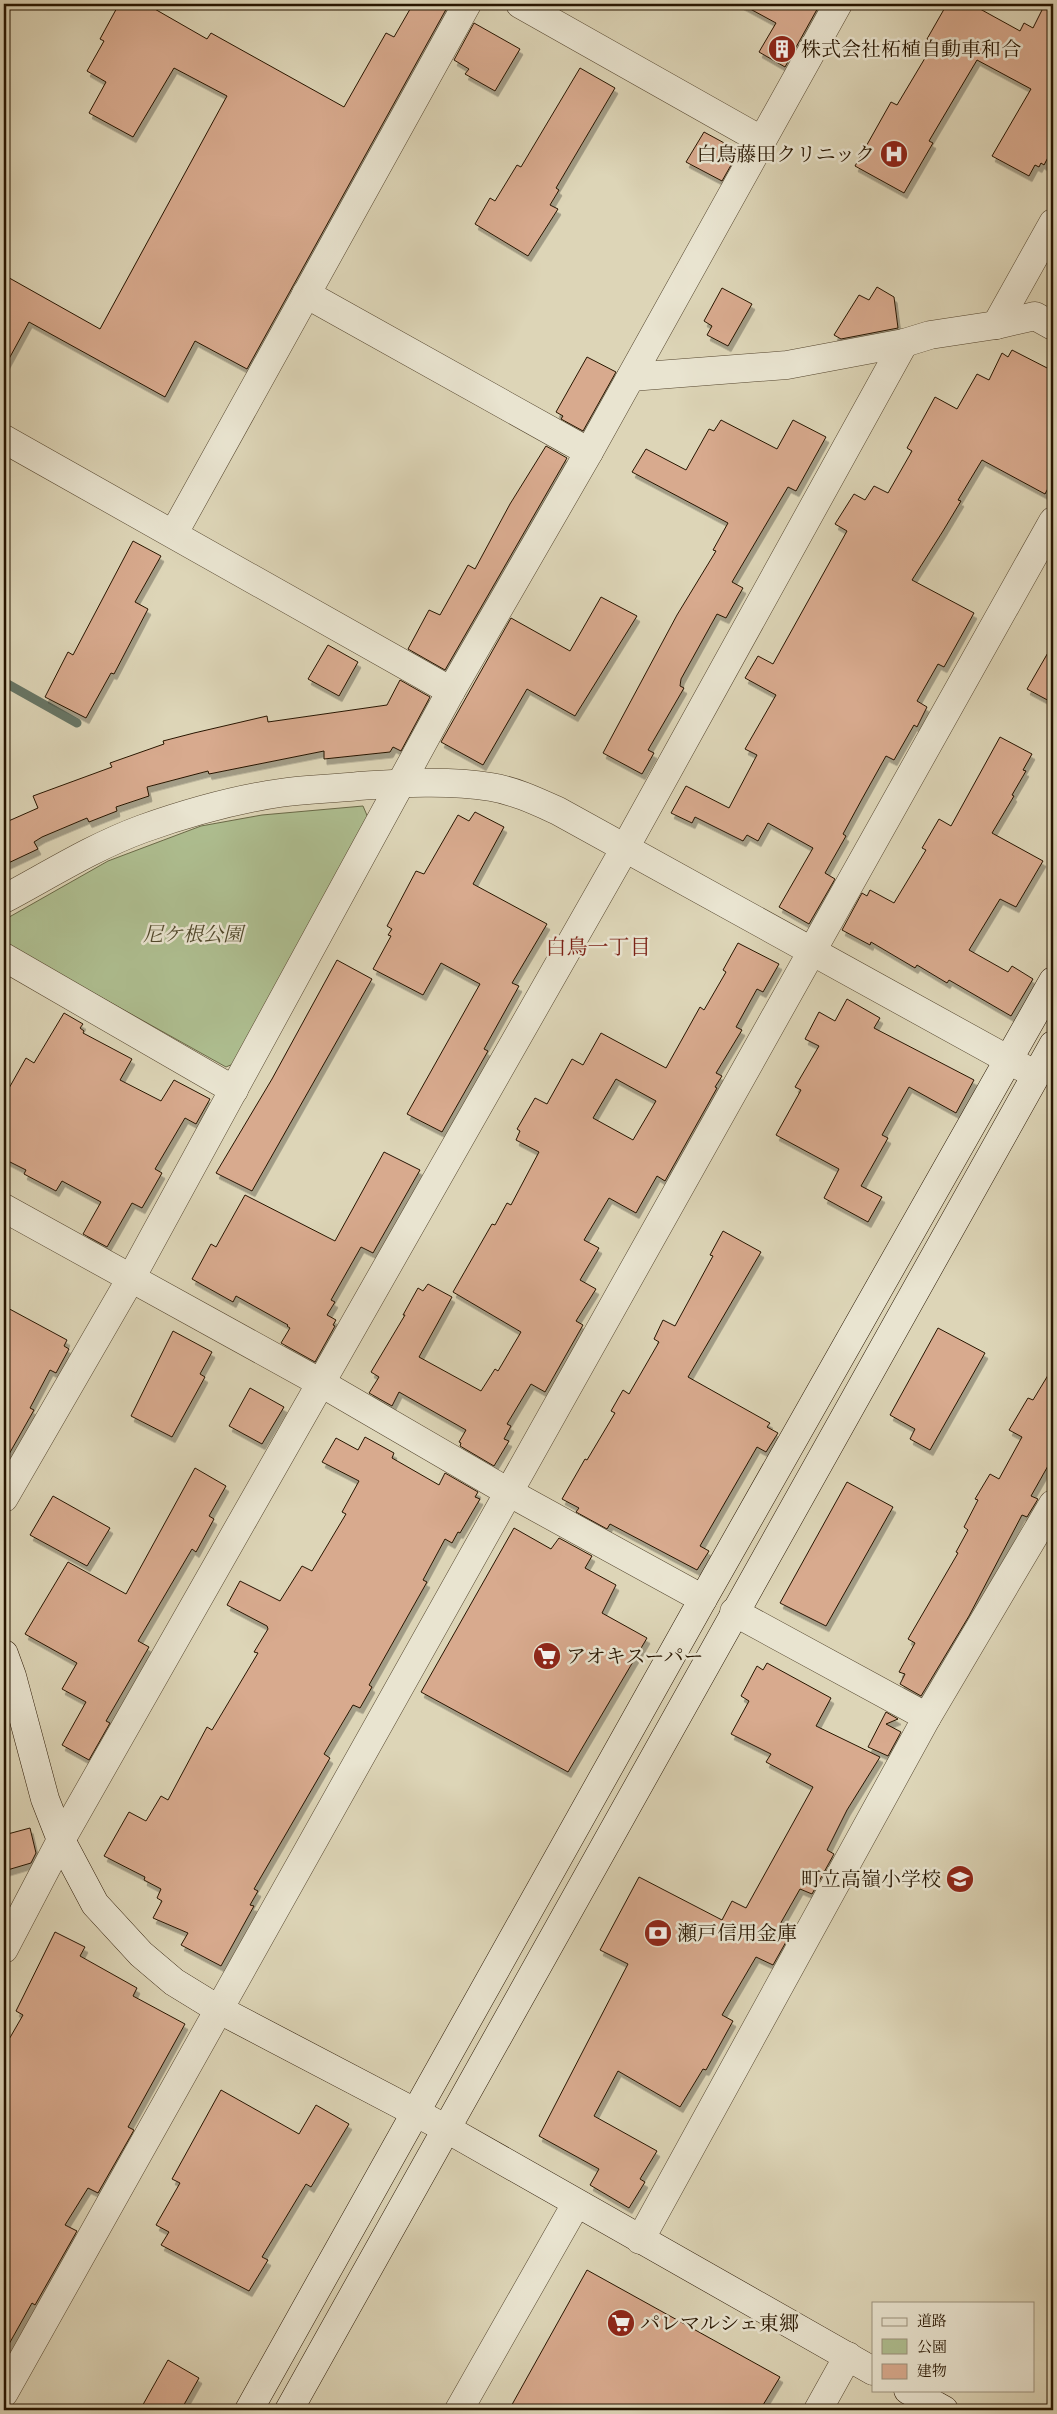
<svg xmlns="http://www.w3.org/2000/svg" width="1057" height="2414" font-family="'Libre Bodoni','Noto Serif JP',serif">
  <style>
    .green { fill: #aebe90; stroke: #6a6a48 }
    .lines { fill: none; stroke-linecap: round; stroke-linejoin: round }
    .stream { stroke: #687767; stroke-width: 9 }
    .building { fill: #d8aa8e; stroke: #271500; fill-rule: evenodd; filter: url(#shadow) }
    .street-casing { stroke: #54452e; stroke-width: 29 }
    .secondary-casing { stroke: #271500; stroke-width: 29 }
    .street { stroke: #e9e4d0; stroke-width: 28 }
    .secondary { stroke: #e9e4d0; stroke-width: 28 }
    .labels { text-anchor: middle; stroke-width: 5; stroke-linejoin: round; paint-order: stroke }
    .poi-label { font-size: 20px; fill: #271500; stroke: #e9e4d0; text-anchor: start }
    .park-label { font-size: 20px; font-style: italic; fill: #50482b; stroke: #e9e4d0 }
    .neighbourhood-label { font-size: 21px; fill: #7a1f14; stroke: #e9e4d0 }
  </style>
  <defs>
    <filter id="shadow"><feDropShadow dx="3" dy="5.5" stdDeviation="0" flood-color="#0004"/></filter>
  </defs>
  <rect width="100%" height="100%" fill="#ddd5b7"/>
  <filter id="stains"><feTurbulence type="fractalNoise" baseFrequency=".004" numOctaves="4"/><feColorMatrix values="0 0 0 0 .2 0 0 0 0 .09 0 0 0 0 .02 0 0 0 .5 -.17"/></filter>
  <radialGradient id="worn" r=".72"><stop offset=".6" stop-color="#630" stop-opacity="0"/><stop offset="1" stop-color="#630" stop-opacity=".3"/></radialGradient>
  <path class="green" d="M363,806L369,820L233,1064L226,1067L4,943V920L108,861L201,826L262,815Z"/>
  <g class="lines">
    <path class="stream" d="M4,682L77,723"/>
  </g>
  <g class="building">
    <path d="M119,4H146L207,39L211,33L344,107L386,33L394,37L413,4H449L247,369L195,341L165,397L29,322L4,368V275L100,329L227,96L174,68L133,137L89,113L106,82L87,71L104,41L100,39Z"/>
    <path d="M741,4H820L785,67L759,52L776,23Z"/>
    <path d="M947,4H971L1020,31L1024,23L1033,28L1045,4H1053V148L1044,165L1041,163L1039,167L1035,165L1029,176L992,156L1031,89L977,60L929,141L933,143L904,193L855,166L891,102L897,105L934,43L927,39Z"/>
    <path d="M474,23L520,49L495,91L465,74L469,69L454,60Z"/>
    <path d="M580,68L615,88L556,188L559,190L550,205L558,209L528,256L475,224L490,198L495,201L517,165L521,167Z"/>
    <path d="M704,132L739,151L722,181L686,162Z"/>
    <path d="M877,287L894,297L898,328L841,339L834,335L859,295L869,300Z"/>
    <path d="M722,288L752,304L728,346L707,335L712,326L704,321Z"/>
    <path d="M1012,350L1053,371V479L1045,494L982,460L958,500L961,501L943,531L912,580L974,613L944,667L938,664L917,701L927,707L917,727L914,725L894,760L886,756L862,799L843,834L846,836L825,873L835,879L809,924L779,907L813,848L768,823L758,841L747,835L743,841L695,817L692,823L671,813L686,786L729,808L757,755L745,749L776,695L745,678L758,656L773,664L847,531L835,524L854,494L865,500L874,486L888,493L912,451L907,448L935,397L957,409L977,374L989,380L1002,353L1008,357Z"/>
    <path d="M587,357L616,372L583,431L561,419L563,416L556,412Z"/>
    <path d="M721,420L777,449L793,420L826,437L796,491L788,487L732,582L743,588L726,618L717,614L681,679L680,686L684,688L648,750L654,753L642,774L603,753L677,615L716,551L713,550L728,523L632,472L646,449L686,470L709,429L714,431Z"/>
    <path d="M546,446L567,458L445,670L408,649L429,610L440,615L468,565L475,569L510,504Z"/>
    <path d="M133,541L161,556L135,602L148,609L114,674L111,673L86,718L45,697L68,652L73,655Z"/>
    <path d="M601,597L637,616L575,716L527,689L483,765L441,742L511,618L570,651Z"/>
    <path d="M1053,644V703L1027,689Z"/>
    <path d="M328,645L358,662L339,696L308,679Z"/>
    <path d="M400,680L430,697L401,751L393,747L390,752L324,759V751L209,774L208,771L147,787L149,796L116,807L117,811L89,822L87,818L42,837L34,842L38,849L4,865V823L38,808L33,796L112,767L110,763L164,744L163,741L194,733L267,716L268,722L387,705Z"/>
    <path d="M1000,737L1032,754L1023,770L1026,771L1012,795L1014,796L992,833L1043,861L1016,907L1000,899L969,950L1008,972L1012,966L1033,979L1011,1016L949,980L947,983L917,965L915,968L871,942L870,945L842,930L862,893L867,896L870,890L894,903L926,850L922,848L939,819L951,826Z"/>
    <path d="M475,812L504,827L473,884L547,924L512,983L519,986L484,1049L488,1051L442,1132L407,1114L480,984L441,963L423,995L373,969L391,936L388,935L392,929L387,926L416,871L424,874L458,815L469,821Z"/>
    <path d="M738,943L779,964L763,992L757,989L736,1027L742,1030L716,1073L722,1076L715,1087L717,1088L665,1181L657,1176L636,1213L609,1198L584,1240L599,1248L580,1280L596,1289L576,1321L583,1325L545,1392L531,1384L507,1424L511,1426L504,1439L509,1441L494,1466L460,1446L461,1443L459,1442L466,1430L399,1392L392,1406L369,1393L379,1377L371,1372L405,1315H403L418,1288L423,1291L428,1284L452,1297L419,1357L481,1391L495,1369L498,1371L521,1332L453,1292L492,1224L495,1225L507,1203L511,1205L539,1152L516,1140L520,1131L517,1129L535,1098L547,1104L572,1059L583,1065L601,1033L666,1068L700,1007L704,1010L726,972L723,970ZM616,1079L656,1101L633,1140L593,1118Z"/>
    <path d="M337,960L372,979L252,1191L216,1173L272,1079Z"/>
    <path d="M847,999L880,1018L874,1028L974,1080L956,1113L909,1087L882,1135L888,1138L861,1186L882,1197L868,1222L824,1198L839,1169L776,1135L801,1090L795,1087L819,1046L805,1039L819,1012L835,1021Z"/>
    <path d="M64,1013L83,1024L80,1028L84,1031L83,1033L132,1059L120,1080L161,1101L174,1080L210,1099L196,1124L185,1118L155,1169L162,1173L142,1208L132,1203L107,1247L83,1234L101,1202L62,1181L56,1191L24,1174L26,1170L4,1159V1097L26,1058L34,1063Z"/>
    <path d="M384,1152L420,1170L373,1253L361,1247L331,1300L335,1302L327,1315L336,1320L333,1325L335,1326L315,1362L281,1343L290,1328L287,1326L288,1325L236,1296L233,1302L192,1279L211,1244L216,1247L245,1195L335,1241Z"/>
    <path d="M723,1231L761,1252L688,1377L770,1423L767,1427L778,1433L766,1452L757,1447L700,1546L709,1551L697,1570L610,1524L607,1529L576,1512L579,1508L562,1499L585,1459L587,1460L615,1413L611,1411L623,1390L629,1394L659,1342L654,1339L663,1320L675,1326L713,1256L710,1255Z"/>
    <path d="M4,1306L67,1340L64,1346L69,1349L56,1373L50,1370L30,1408L34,1410L4,1463Z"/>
    <path d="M938,1328L985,1353L930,1450L910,1439L915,1429L890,1415Z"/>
    <path d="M173,1331L212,1352L200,1374L205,1377L172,1437L131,1416Z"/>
    <path d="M1053,1367V1457L1031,1496L1038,1499L1027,1517L1022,1515L969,1616L921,1696L900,1684L905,1674L899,1672L915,1643L908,1639L958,1553L956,1552L968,1530L964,1527L978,1500L975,1499L990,1474L999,1479L1022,1437L1009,1430L1028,1398L1033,1400Z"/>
    <path d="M250,1388L284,1407L262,1444L229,1426Z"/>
    <path d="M365,1437L394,1453L392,1458L439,1485L445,1473L478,1492L475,1497L480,1499L460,1533L458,1532L452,1543L445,1539L423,1580L427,1582L369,1685L372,1687L360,1708L353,1705L324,1754L330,1758L254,1889L258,1891L250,1905L254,1906L221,1966L181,1945L188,1933L153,1918L162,1901L157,1898L161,1889L144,1880L145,1877L104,1856L129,1812L146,1821L161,1796L168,1800L207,1727L212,1730L258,1653L254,1652L268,1629L267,1626L227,1605L240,1581L280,1601L302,1566L312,1571L346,1514L342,1512L359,1481L322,1462L336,1438L358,1450Z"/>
    <path d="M195,1468L226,1486L209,1516L214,1519L196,1552L192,1549L138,1641L149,1647L106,1721L110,1723L89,1760L62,1745L86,1702L62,1689L77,1663L25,1634L68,1562L126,1594Z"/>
    <path d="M847,1482L893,1507L826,1626L780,1603Z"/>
    <path d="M53,1496L110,1528L87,1566L30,1535Z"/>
    <path d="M514,1528L551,1549L559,1538L592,1556L585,1568L616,1585L602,1613L647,1638L568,1772L421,1692Z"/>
    <path d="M767,1663L831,1698L816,1726L880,1757L847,1810L827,1850L834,1854L812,1894L800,1889L779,1926L791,1933L773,1965L756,1957L722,2015L733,2021L706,2070L703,2069L680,2107L618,2071L594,2116L657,2151L640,2179L645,2182L629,2208L590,2185L599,2169L539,2136L628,1964L600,1950L639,1877L722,1920L732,1901L746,1908L813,1787L766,1762L771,1754L731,1734L749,1701L741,1696L757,1666L763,1670Z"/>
    <path d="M886,1712L898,1719L886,1724L901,1732L888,1756L868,1747Z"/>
    <path d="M30,1828L36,1853L31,1863L4,1871V1835Z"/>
    <path d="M55,1932L85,1947L80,1956L137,1988L133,1996L185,2024L128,2127L134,2130L98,2193L88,2188L65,2225L77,2231L35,2305L32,2303L4,2353V2048L23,2015L16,2011Z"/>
    <path d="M221,2090L299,2134L316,2105L349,2124L311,2187L306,2184L262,2257L268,2260L249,2291L161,2245L169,2232L156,2225L180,2183L172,2179Z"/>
    <path d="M587,2270L780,2377L760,2410H509Z"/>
    <path d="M168,2360L199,2378L181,2410H140Z"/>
  </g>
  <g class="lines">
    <defs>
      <g id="street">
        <path d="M520,4L761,140"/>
        <path d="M306,294L589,452"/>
        <path d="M996,325L1053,223"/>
        <path d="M631,377L787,365L904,343L930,335L996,325L1035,316L1053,326"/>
        <path d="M4,439L451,691"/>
        <path d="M174,533L467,4"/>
        <path d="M4,899C49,875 93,847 142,829C187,813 232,800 280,793C306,789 333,789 359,786C402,783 448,780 491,787C515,791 536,801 558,811L1036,1075"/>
        <path d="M4,957L234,1090"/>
        <path d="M4,1208L321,1383L510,1493L703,1599"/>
        <path d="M4,1498L130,1280L451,691L589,452L838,4"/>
        <path d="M734,1612L927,1717"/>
        <path d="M4,1949L61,1840L625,848L904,343"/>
        <path d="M640,2240L927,1717L1053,1504"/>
        <path d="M4,2393L1053,521"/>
        <path d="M459,2410L576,2204"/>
        <path d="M818,2410L848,2356"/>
      </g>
      <g id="secondary">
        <path d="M4,1654L12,1676L45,1799L61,1840L95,1904L141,1954L174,1982L218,2009L447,2129L873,2371"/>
        <path d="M908,2390L944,2410"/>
        <path d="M249,2410L703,1599L1053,981"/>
        <path d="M289,2410L1053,1045"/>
      </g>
    </defs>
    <use href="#street" class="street-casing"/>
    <use href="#secondary" class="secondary-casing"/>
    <use href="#street" class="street"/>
    <use href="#secondary" class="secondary"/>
  </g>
  <defs>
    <symbol id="building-disc" viewBox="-11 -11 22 22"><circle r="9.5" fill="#8f2418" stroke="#e9e4d0"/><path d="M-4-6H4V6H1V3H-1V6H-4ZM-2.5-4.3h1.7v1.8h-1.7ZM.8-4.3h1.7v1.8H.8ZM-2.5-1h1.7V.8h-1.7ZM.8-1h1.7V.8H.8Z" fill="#fff"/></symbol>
    <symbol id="hospital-disc" viewBox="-11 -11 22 22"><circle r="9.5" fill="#8f2418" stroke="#e9e4d0"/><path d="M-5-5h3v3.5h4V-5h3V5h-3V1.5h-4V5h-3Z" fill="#fff"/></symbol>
    <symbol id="supermarket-disc" viewBox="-11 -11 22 22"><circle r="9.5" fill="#8f2418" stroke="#e9e4d0"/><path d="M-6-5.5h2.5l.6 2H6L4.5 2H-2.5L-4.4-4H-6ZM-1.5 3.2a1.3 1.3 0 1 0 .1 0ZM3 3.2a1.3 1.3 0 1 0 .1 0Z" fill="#fff"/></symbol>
    <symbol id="school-disc" viewBox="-11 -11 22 22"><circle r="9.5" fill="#8f2418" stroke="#e9e4d0"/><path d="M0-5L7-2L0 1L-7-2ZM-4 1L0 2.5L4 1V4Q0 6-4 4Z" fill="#fff"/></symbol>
    <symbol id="bank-disc" viewBox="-11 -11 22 22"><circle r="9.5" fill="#8f2418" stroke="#e9e4d0"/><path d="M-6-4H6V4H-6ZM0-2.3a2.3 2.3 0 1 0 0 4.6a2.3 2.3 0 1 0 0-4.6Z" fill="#fff"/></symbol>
  </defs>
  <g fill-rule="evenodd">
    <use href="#building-disc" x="766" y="33" width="32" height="32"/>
    <use href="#hospital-disc" x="878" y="138" width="32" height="32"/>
    <use href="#supermarket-disc" x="531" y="1640" width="32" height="32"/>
    <use href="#school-disc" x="944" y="1863" width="32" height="32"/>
    <use href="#bank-disc" x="642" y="1917" width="32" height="32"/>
    <use href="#supermarket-disc" x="605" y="2307" width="32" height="32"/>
  </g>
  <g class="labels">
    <g class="poi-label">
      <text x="801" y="56">株式会社柘植自動車和合</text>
      <text x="875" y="161" text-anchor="end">白鳥藤田クリニック</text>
      <text x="566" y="1663">アオキスーパー</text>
      <text x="941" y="1886" text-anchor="end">町立高嶺小学校</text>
      <text x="677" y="1940">瀬戸信用金庫</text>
      <text x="640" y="2330">パレマルシェ東郷</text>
    </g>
    <g class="park-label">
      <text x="193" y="941">尼ケ根公園</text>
    </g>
    <g class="neighbourhood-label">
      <text x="598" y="954">白鳥一丁目</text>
    </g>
  </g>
  <rect width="1057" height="2414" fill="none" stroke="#ddd5b7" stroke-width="20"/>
  <rect x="5" y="5" width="1047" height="2404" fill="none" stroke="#271500" stroke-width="2.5"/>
  <rect x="10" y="10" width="1037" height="2394" fill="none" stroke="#271500"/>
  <rect x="872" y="2302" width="162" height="90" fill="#e9e4d0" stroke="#9b917d"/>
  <rect x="882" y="2318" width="25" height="8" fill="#e9e4d0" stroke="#9b917d"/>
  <text x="917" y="2326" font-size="15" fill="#271500">道路</text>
  <rect x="882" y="2339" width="25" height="15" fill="#aebe90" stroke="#9b917d"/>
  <text x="917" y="2352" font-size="15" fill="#271500">公園</text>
  <rect x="882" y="2364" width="25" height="15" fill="#d8aa8e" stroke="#9b917d"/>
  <text x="917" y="2376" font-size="15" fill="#271500">建物</text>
  <rect width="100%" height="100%" filter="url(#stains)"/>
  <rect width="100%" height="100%" fill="url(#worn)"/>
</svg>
